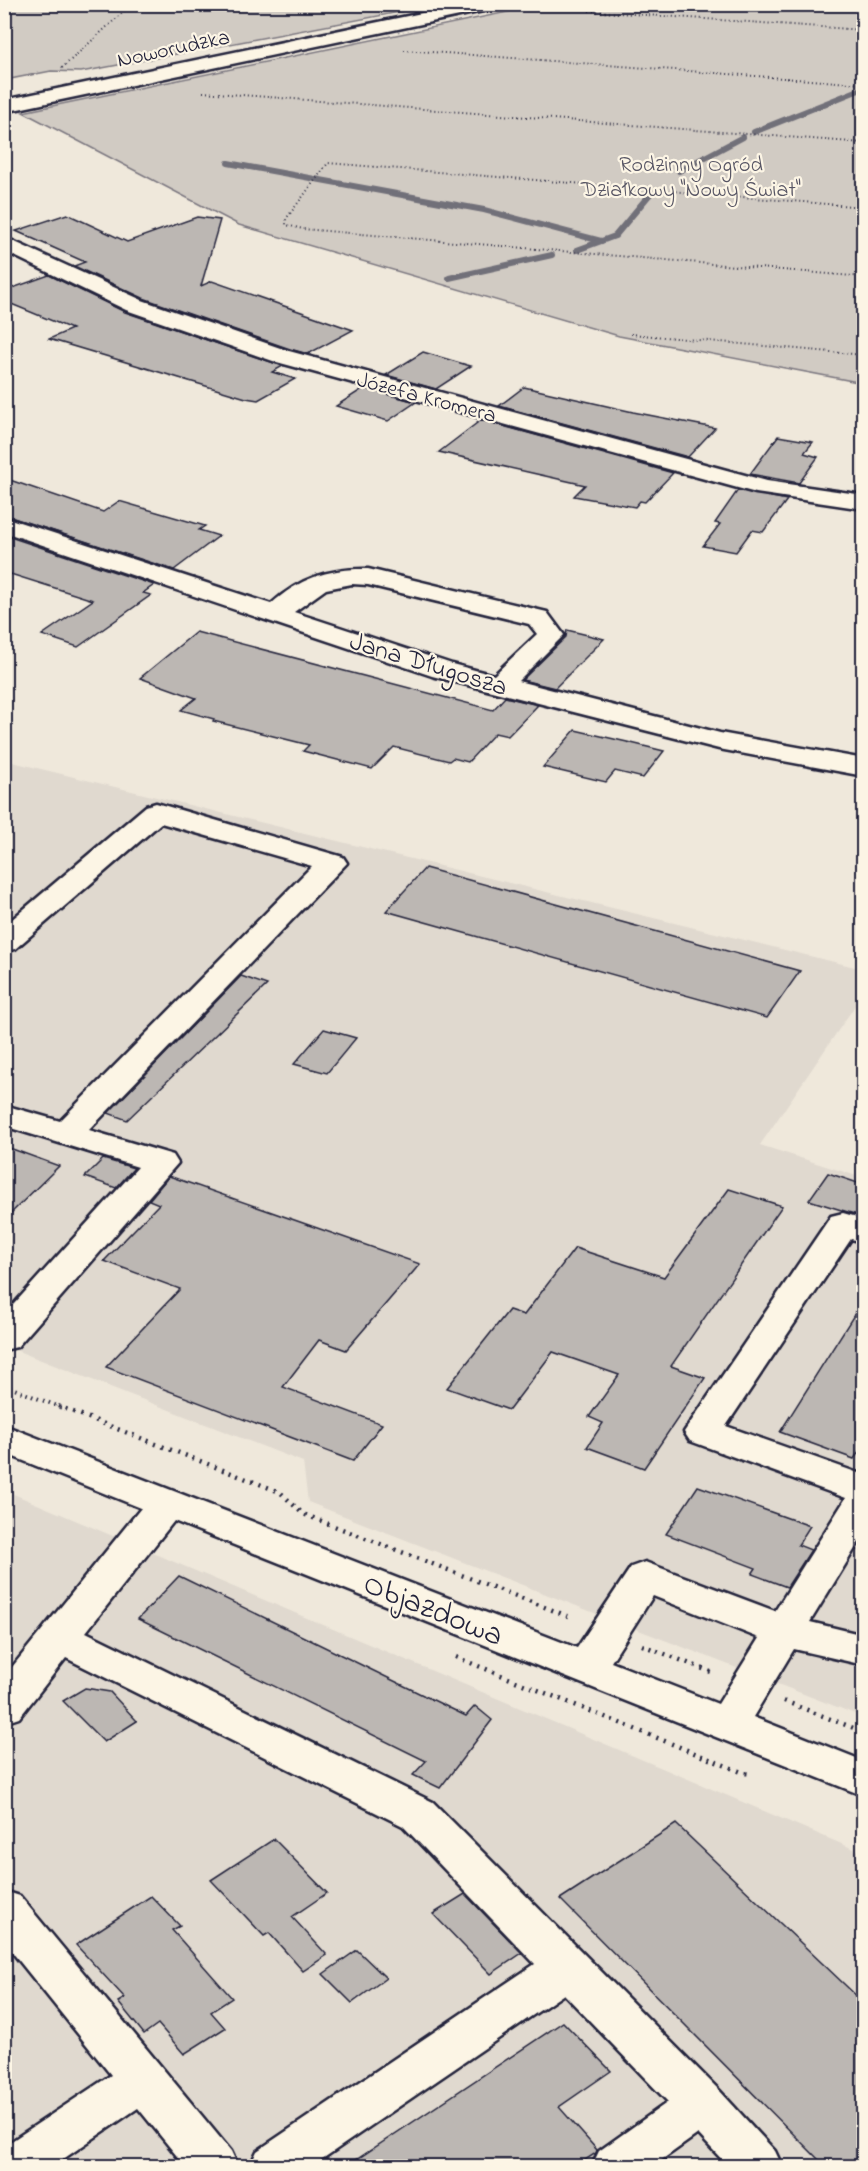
<svg xmlns="http://www.w3.org/2000/svg" width="868" height="2171" font-family="'Indie Flower',sans-serif">
  <style>
    .built { fill: #e0d9cf }
    .green { fill: #d1cbc3; stroke: #7a767f; stroke-width: 1.5 }
    .lines { fill: none; stroke-linecap: round; stroke-linejoin: round }
    .stream { stroke: #716f79; stroke-width: 6 }
    .building { fill: #bcb7b3; stroke: #22223b; stroke-width: 1.5 }
    .minor-casing { stroke: #22223b; stroke-width: 5 }
    .path-far2 { stroke: #22223b; stroke-width: 2; stroke-dasharray: 1 3; stroke-linecap: butt }
    .path-far1 { stroke: #22223b; stroke-width: 4; stroke-dasharray: 1.5 4.5; stroke-linecap: butt }
    .path { stroke: #22223b; stroke-width: 4.5; stroke-dasharray: 2 6; stroke-linecap: butt }
    .minor { fill: #fcf5e5; fill-rule: evenodd }
    .labels { text-anchor: middle; stroke-width: 4.5; stroke-linejoin: round; paint-order: stroke }
    .far-street-label { font-size: 22px; fill: #22223b; stroke: #fcf5e5 }
    .far-park-label { font-size: 22px; fill: #575564; stroke: #fcf5e5 }
    .street-label { font-size: 26px; fill: #22223b; stroke: #fcf5e5 }
    .near-street-label { font-size: 32px; fill: #22223b; stroke: #fcf5e5 }
  </style>
  <rect width="100%" height="100%" fill="#efe8db"/>
  <filter id="ink" filterUnits="userSpaceOnUse"><feTurbulence type="fractalNoise" baseFrequency=".0167" numOctaves="2"/><feDisplacementMap in="SourceGraphic" scale="12" xChannelSelector="R" yChannelSelector="G"/><feConvolveMatrix kernelMatrix="1 2 1 2 8 2 1 2 1" color-interpolation-filters="sRGB"/></filter>
  <g filter="url(#ink)">
    <g class="built">
      <path d="M4,760L863,969V994L760,1145L863,1178V1717L308,1502L303,1462L5,1346Z"/>
      <path d="M4,1490L863,1853V2166H5Z"/>
    </g>
    <g class="green">
      <path d="M5,4H437V5L81,72L51,71L5,80Z"/>
      <path d="M541,5H863V383L619,336L239,225L23,112Z"/>
    </g>
    <g class="lines">
      <g class="stream">
        <path d="M754,132L864,88"/>
        <path d="M228,163L484,210L601,241"/>
        <path d="M679,171L743,137"/>
        <path d="M577,250L615,236L650,194"/>
        <path d="M449,278L552,255"/>
      </g>
    </g>
    <g class="building">
      <path d="M67,214L127,242L197,217L220,220L201,286L212,281L353,330L308,354L290,349L143,298L74,266L85,262L16,231Z"/>
      <path d="M49,275L125,312L283,366L272,372L295,379L258,400L246,398L49,339L72,329L4,301V291Z"/>
      <path d="M423,352L467,365L471,366L436,389L386,375Z"/>
      <path d="M524,387L633,412L715,428L688,457L499,406Z"/>
      <path d="M364,388L416,402L388,421L336,406Z"/>
      <path d="M481,420L673,473L645,502L640,501L635,507L574,496L585,485L439,452Z"/>
      <path d="M778,436L813,442L804,453L818,457L799,483L750,474Z"/>
      <path d="M4,478L103,512L119,501L205,526L199,530L219,536L174,570L4,515Z"/>
      <path d="M738,490L787,500L763,532L752,530L736,552L703,546L720,524L715,523Z"/>
      <path d="M4,535L154,585L143,593L151,595L78,647L42,635L93,600L4,572Z"/>
      <path d="M567,630L604,639L555,688L522,680L566,637Z"/>
      <path d="M196,632L493,710L505,697L538,705L508,736L495,733L468,762L453,758L449,761L394,747L372,769L303,751L309,745L213,721L214,719L181,710L196,698L140,678Z"/>
      <path d="M575,730L627,742L664,751L643,778L615,771L606,782L543,767Z"/>
      <path d="M425,868L800,971L767,1018L386,911Z"/>
      <path d="M241,976L267,985L127,1120L108,1113Z"/>
      <path d="M324,1029L356,1038L327,1073L294,1064Z"/>
      <path d="M4,1146L59,1166L4,1220Z"/>
      <path d="M103,1159L134,1168L116,1188L85,1177Z"/>
      <path d="M828,1173L864,1185V1217L809,1200Z"/>
      <path d="M169,1176L420,1264L346,1350L319,1340L283,1387L382,1424L353,1461L106,1367L180,1289L104,1261L159,1204L149,1200Z"/>
      <path d="M729,1189L782,1206L671,1366L705,1378L644,1468L587,1447L603,1423L589,1417L619,1375L553,1352L509,1410L447,1388L509,1310L524,1315L575,1248L664,1277Z"/>
      <path d="M864,1299V1444L854,1459L780,1432Z"/>
      <path d="M698,1486L810,1526L798,1545L811,1550L787,1587L752,1574L756,1568L666,1534Z"/>
      <path d="M179,1576L466,1716L475,1706L492,1720L440,1788L413,1775L426,1761L138,1619Z"/>
      <path d="M85,1688L110,1692L137,1721L104,1742L63,1701Z"/>
      <path d="M676,1824L864,2003V2166H825L560,1899Z"/>
      <path d="M274,1839L327,1893L292,1917L327,1955L303,1971L269,1933L264,1936L211,1880Z"/>
      <path d="M465,1894L522,1953L491,1974L433,1914Z"/>
      <path d="M151,1896L180,1926L172,1930L232,1998L211,2012L225,2028L184,2054L158,2024L144,2034L118,2002L125,1998L76,1945Z"/>
      <path d="M357,1950L386,1978L352,2003L323,1974Z"/>
      <path d="M563,2022L611,2071L559,2107L597,2150L596,2153L576,2166H347Z"/>
    </g>
    <g class="lines">
      <defs>
        <g id="minor">
          <path d="M465,4H501L493,9L4,112V100Z"/>
          <path d="M4,237L142,300L289,351L767,481L864,495V509L756,493L273,361L126,310L4,251Z"/>
          <path d="M4,517L271,604C300,578 329,568 368,569L547,612L564,635L518,681L720,733L864,759V776L719,749L432,676L4,532ZM352,584L368,585L529,624L537,634L494,675L452,664L294,612L326,589Z"/>
          <path d="M156,803L343,857L347,863L89,1130L173,1155L178,1163L17,1347L4,1350V1315L138,1167L4,1126V1105L60,1121L312,866L161,823L15,949L4,951V926L146,806Z"/>
          <path d="M843,1213L864,1219V1242L851,1239L726,1426L864,1475V1534L810,1622L864,1635V1665L794,1649L753,1717L864,1761V1796L174,1521L86,1632L433,1802L719,2090L775,2151L782,2166H728L698,2134L653,2166H592L599,2151L668,2102L564,1994L312,2166H250L257,2151L535,1964L403,1826L66,1658L19,1718L4,1723V1677L141,1508L4,1453V1425L577,1648L631,1567L645,1562L775,1611L846,1498L690,1441L684,1432L831,1216ZM653,1596L759,1638L718,1704L611,1662Z"/>
          <path d="M4,1891L20,1896L231,2151L238,2166H185L138,2108L53,2166H4V2146L111,2075L4,1942Z"/>
        </g>
      </defs>
      <use href="#minor" class="minor-casing"/>
      <g class="path-far2">
        <path d="M589,11L864,30"/>
        <path d="M404,50L864,84"/>
        <path d="M62,68L132,4"/>
        <path d="M203,92L864,143"/>
        <path d="M864,207L328,163L286,219V225L303,229L864,277"/>
        <path d="M631,334L864,355"/>
      </g>
      <path class="path-far1" d="M4,1385L62,1408"/>
      <g class="path">
        <path d="M58,1406L280,1492L303,1514L573,1618"/>
        <path d="M642,1645L716,1674"/>
        <path d="M456,1657L744,1773L753,1774"/>
        <path d="M784,1701L864,1732"/>
      </g>
      <use href="#minor" class="minor"/>
    </g>
  </g>
  <g class="labels">
    <g class="far-street-label">
      <text transform="translate(173 47) rotate(-12)" y="8">Noworudzka</text>
      <text transform="translate(427 396) rotate(15)" y="8">Józefa Kromera</text>
    </g>
    <g class="far-park-label">
      <text x="691" y="171">Rodzinny Ogród<tspan x="691" dy="25">Działkowy "Nowy Świat"</tspan></text>
    </g>
    <g class="street-label">
      <text transform="translate(429 663) rotate(17)" y="9">Jana Długosza</text>
    </g>
    <g class="near-street-label">
      <text transform="translate(434 1608) rotate(22)" y="11">Objazdowa</text>
    </g>
  </g>
  <rect width="868" height="2171" fill="none" stroke="#fcf5e5" stroke-width="24"/>
  <rect x="12" y="12" width="844" height="2147" fill="none" stroke="#22223b" stroke-width="2" filter="url(#ink)"/>
</svg>
